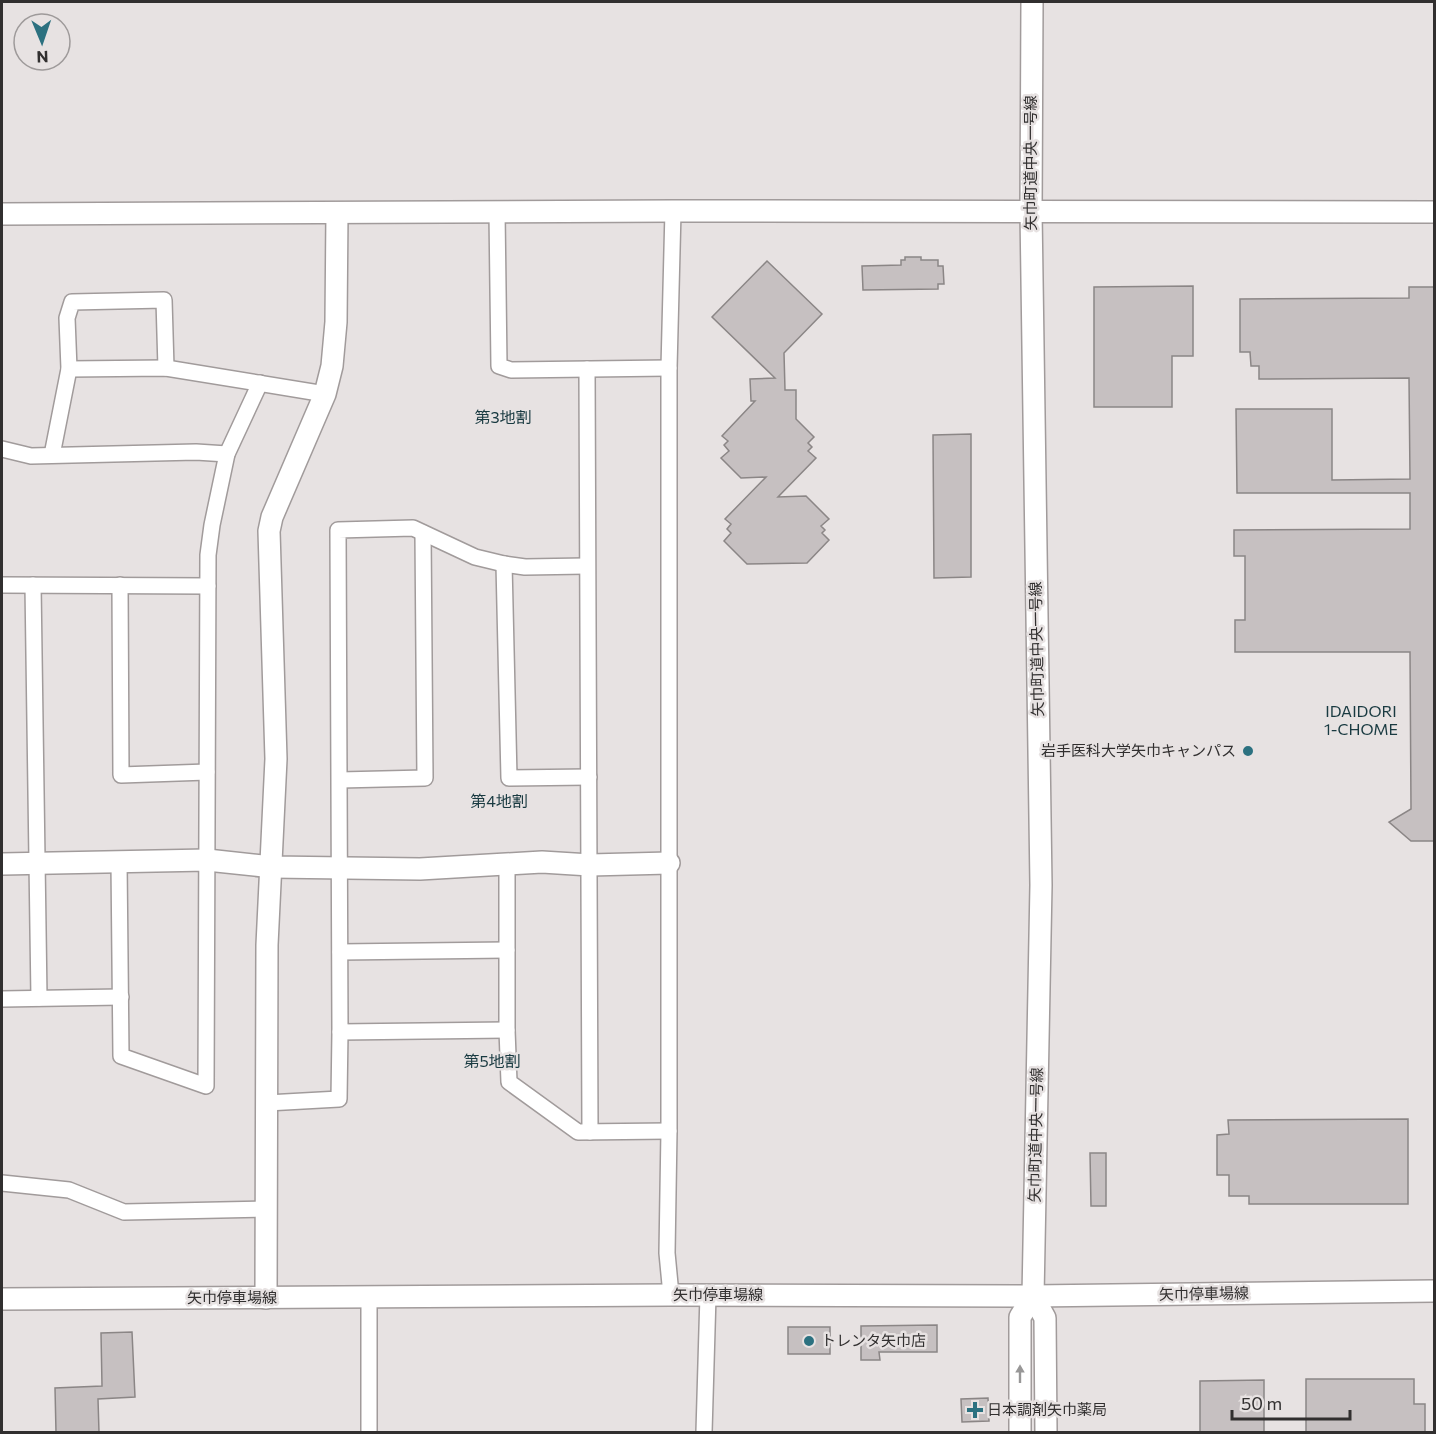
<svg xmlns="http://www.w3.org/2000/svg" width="1436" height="1434" font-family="Commissioner,'Noto Sans JP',sans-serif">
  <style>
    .building { fill: #c6c0c1; stroke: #8b8686; stroke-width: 1.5 }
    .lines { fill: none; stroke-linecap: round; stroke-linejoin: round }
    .street-casing { stroke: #a19b9b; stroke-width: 18 }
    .secondary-casing { stroke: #a19b9b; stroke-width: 24 }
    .street { stroke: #fff; stroke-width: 15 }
    .secondary { stroke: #fff; stroke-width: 21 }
    .oneway { fill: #989797 }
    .poi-dot { fill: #2c7180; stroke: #e7e2e2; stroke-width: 2 }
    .labels { text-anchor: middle; stroke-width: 5; stroke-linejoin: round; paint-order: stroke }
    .street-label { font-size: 15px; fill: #312f2f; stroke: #e7e2e2 }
    .poi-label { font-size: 15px; fill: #312f2f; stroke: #e7e2e2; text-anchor: start }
    .neighbourhood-label { font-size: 16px; fill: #193a41; stroke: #e7e2e2 }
  </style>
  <rect width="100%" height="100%" fill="#e7e2e2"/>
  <g class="building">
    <path d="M905,257H921V260H938V266H943L944,284H938V289L863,290L862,266L901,265V260H905Z"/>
    <path d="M767,261L822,314L784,353L785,390H796V419L814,437L808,443L812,447L808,451L816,458L778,497L806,496L829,519L821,526L825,530L822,533L829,540L807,563L747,564L724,541L731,533L727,529L731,524L725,519L766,477L741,478L721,458L729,451L724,445L728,441L722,436L755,401H751L750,379L775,378L712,317Z"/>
    <path d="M1193,286V356H1172V407H1094V287Z"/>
    <path d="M1409,287H1434V841H1411L1389,822L1411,809L1410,652H1235V620H1245V556H1234V530L1410,529V493H1237L1236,409H1332V480L1410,479L1409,378L1259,379V366H1251L1250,352H1240V299L1409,298Z"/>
    <path d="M971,434V577L934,578L933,435Z"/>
    <path d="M1408,1119V1204H1249V1196H1229V1175H1217V1135L1229,1134L1228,1120Z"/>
    <path d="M1090,1153H1106V1206H1091Z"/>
    <path d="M937,1325V1352H879L880,1360H861V1326Z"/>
    <rect x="788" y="1327" width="42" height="27"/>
    <path d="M132,1332L135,1397L98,1399L99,1432H56L55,1388L102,1386L101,1333Z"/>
    <path d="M1306,1379H1414V1404H1425V1432H1306Z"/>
    <path d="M1264,1380V1432H1200V1381Z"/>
    <path d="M988,1398L989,1421L962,1422L961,1399Z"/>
  </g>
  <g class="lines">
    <defs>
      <g id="street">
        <path d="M497,212L499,366L511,370L669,368"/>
        <path d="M69,369L166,368L325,394"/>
        <path d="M587,369C586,624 590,878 590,1132"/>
        <path d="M2,449L31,456L196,452L227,454"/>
        <path d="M52,455L69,369L67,318L72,302L164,300L166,368"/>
        <path d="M504,564L509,778L589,777"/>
        <path d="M2,585L208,586"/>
        <path d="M33,585L39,998"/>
        <path d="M120,585L121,775L207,772"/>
        <path d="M340,780L425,778L423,533"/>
        <path d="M119,862L121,1056L206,1086L208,555L212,525L227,454L260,383"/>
        <path d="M507,864V1030L509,1082L578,1132L669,1131"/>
        <path d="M340,952L507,950"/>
        <path d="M2,999L121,997"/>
        <path d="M507,1030L340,1032L338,530L413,528L475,557L504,564L525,567L586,566"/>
        <path d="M267,1103L339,1099L340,1032"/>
        <path d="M2,1183L69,1190L124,1212L266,1209"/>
        <path d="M671,1295L667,1253L669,1131V368L673,211"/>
        <path d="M369,1298V1432"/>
        <path d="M704,1432L708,1295"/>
      </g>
      <g id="secondary">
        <path d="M1032,2L1031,212L1041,885L1033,1296L1045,1318L1046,1432"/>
        <path d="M2,214L673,211L1434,212"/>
        <path d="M2,864L207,860L272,867L420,869L542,862L590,865L669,863"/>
        <path d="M266,1298L267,945L276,759L269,531L272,517L325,394L332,366L336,322L337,213"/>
        <path d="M2,1299L671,1295L1033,1296L1434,1291"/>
        <path d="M1020,1432V1317L1033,1296"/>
      </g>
    </defs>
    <use href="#street" class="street-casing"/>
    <use href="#secondary" class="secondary-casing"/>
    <use href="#street" class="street"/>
    <use href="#secondary" class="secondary"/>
  </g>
  <defs><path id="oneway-solid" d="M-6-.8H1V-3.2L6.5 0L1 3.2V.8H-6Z" transform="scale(1.5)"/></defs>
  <use class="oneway" href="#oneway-solid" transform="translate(1020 1374) rotate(-90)"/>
  <g class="poi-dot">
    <circle cx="1248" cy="751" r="6"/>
    <circle cx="809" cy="1341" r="6"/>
    <path d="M972 1401h6v6h6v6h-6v6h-6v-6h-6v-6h6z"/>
  </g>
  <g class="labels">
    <g class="street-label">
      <text transform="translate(1031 163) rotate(-90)" y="5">矢巾町道中央一号線</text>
      <text transform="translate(1037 649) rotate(-91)" y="5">矢巾町道中央一号線</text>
      <text transform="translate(1036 1135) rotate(-89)" y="5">矢巾町道中央一号線</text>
      <text transform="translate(1204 1294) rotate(-1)" y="5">矢巾停車場線</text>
      <text x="718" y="1300">矢巾停車場線</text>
      <text x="232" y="1303">矢巾停車場線</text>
    </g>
    <g class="poi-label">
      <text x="1236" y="756" text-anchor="end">岩手医科大学矢巾キャンパス</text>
      <text x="821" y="1346">トレンタ矢巾店</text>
      <text x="987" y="1415">日本調剤矢巾薬局</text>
    </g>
    <g class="neighbourhood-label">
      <text x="503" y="423">第3地割</text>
      <text x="1361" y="717">IDAIDORI<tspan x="1361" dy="18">1-CHOME</tspan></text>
      <text x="499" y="807">第4地割</text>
      <text x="492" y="1067">第5地割</text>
    </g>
  </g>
  <rect width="1436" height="1434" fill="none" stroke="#312f2f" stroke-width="6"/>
  <g transform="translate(42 42) rotate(178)"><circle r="28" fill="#e7e2e2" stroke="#9e9a9a" stroke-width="1.5"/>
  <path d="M0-4.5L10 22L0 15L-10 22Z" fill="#2c7180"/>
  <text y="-9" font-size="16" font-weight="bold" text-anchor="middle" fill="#312f2f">N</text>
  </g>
  <path d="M1232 1410v9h118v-9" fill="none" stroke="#312f2f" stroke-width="3"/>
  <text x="1241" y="1410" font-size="18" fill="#312f2f" stroke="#e7e2e2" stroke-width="4.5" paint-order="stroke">50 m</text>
</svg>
